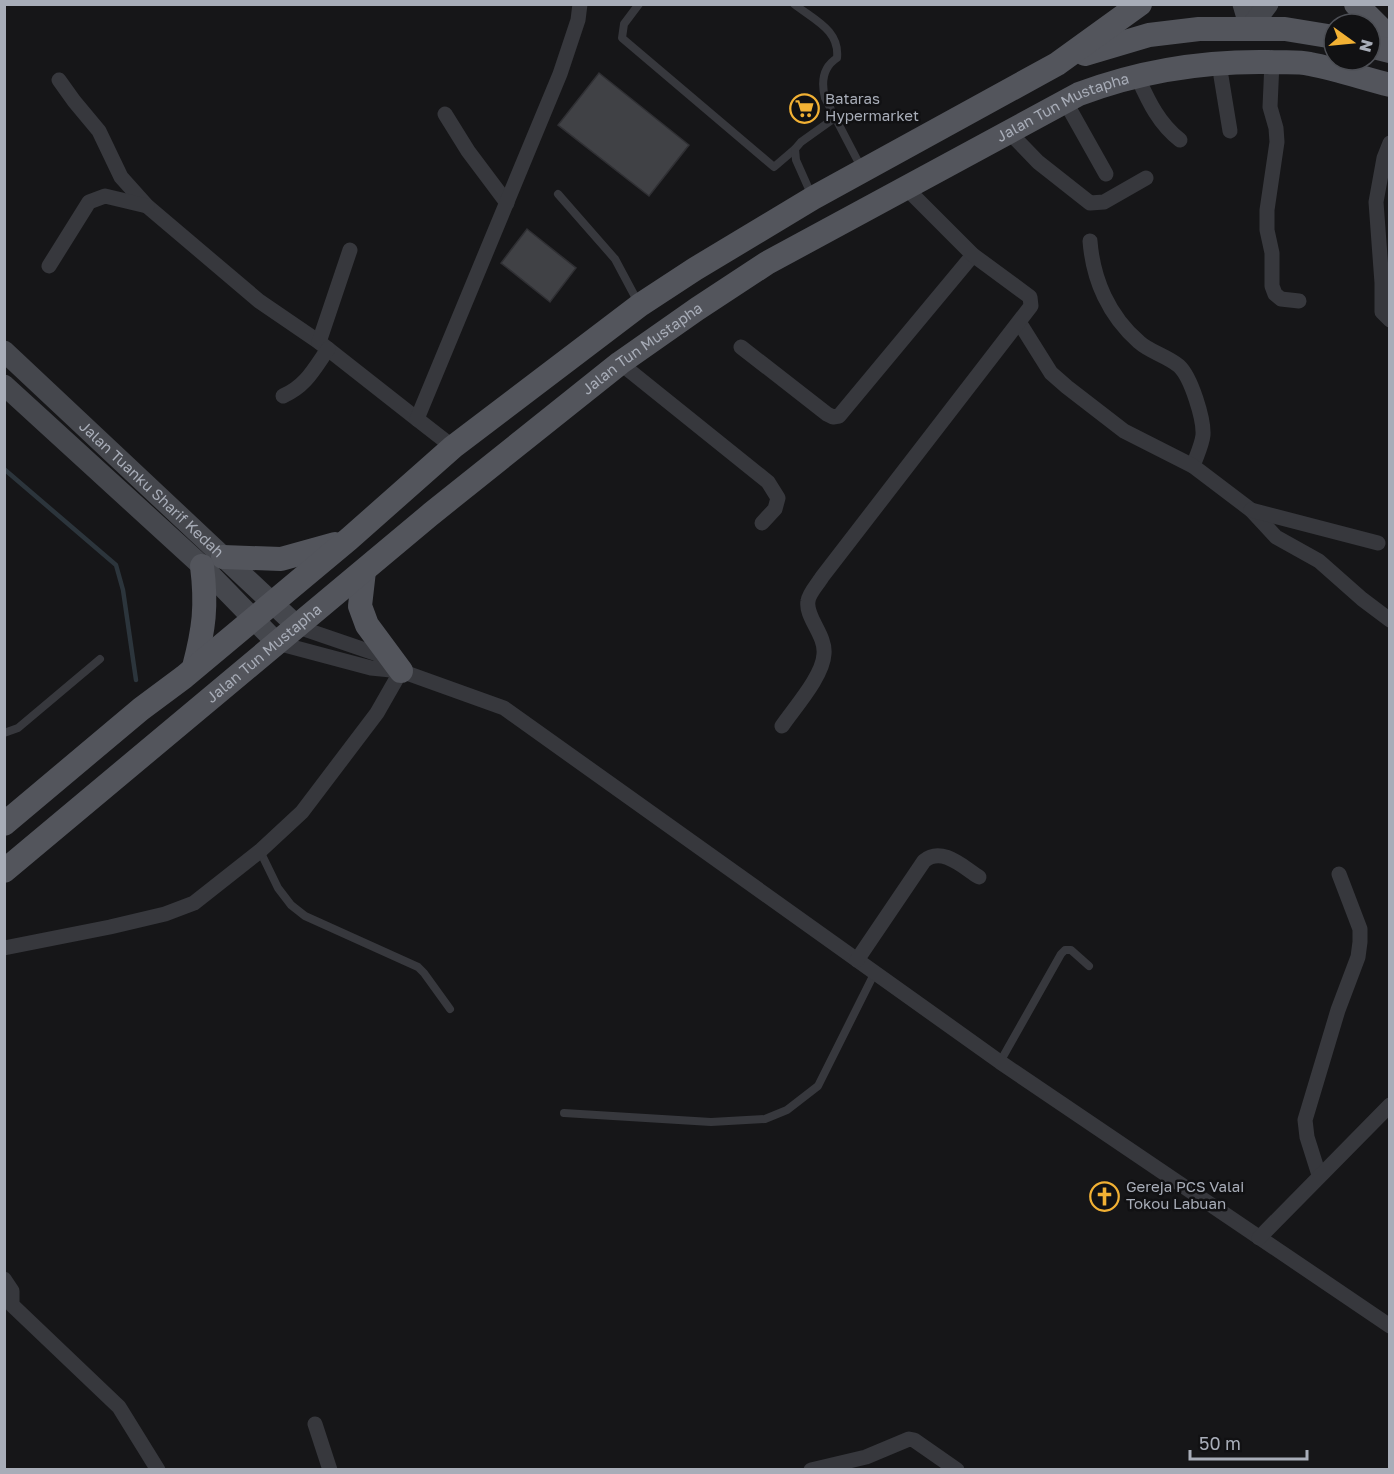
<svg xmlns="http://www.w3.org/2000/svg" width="1394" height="1474" font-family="'Golos Text',sans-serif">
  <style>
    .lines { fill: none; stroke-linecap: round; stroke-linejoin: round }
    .stream { stroke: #2c353c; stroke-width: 4.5 }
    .building { fill: #404145; stroke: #303034; stroke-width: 1.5 }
    .service { stroke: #37383d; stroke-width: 8 }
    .minor { stroke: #37383d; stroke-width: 15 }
    .secondary { stroke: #45474d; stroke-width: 21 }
    .primary { stroke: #53555c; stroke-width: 24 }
    .labels { text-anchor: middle; stroke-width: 5; stroke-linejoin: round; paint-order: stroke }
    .poi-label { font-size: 15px; fill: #a8adb8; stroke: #111113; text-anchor: start }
    .street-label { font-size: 15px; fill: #a8adb8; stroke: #111113 }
  </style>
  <rect width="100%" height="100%" fill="#161618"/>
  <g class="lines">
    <path class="stream" d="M4,469L116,565L123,590L136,680"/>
  </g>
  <g class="building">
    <path d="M599,73L689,145L649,196L558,125Z"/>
    <path d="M527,229L576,268L550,302L501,263Z"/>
  </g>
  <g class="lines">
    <g class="service">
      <path d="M639,4L624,24L622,38L774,167L795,149"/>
      <path d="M794,4C814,20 840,30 837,58C823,67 821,82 825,98L862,169"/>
      <path d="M558,194L615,259L639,304"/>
      <path d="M812,196L796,160L795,149L801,142L836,117"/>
      <path d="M4,733L18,728L100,659"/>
      <path d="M260,851L278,888L291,905L305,916L418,967L424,973L450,1009"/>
      <path d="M1000,1062L1061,954L1065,950H1071L1089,966"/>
      <path d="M564,1113L711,1122L765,1119L787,1110L818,1086L875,972"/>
    </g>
    <g class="minor">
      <path d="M1272,62L1270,107L1276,128L1277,142L1267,210V230L1272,253V286L1275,294L1281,299L1299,301"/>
      <path d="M1219,64L1230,131"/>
      <path d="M1137,76C1148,100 1158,123 1180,140"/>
      <path d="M59,80L74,101L99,131L121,177L147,206L259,301L319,342L417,419"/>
      <path d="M1065,101L1106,174"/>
      <path d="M445,114L468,151L507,203"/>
      <path d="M1008,131L1038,162L1090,203L1104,202L1146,178"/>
      <path d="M1390,143L1384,158L1376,202L1382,283V312L1390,320"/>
      <path d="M1090,241C1093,280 1109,316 1139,342C1150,352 1167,356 1179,366C1191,377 1204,419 1203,435C1202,445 1196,457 1193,466"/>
      <path d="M49,266L89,202L105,196L147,206"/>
      <path d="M1019,322L1051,373L1067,387L1124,431L1193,466L1251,510L1276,537L1319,561L1362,599L1390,620"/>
      <path d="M319,342L350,250"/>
      <path d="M741,347L827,414L833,417L839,416L973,255"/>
      <path d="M620,363L768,482L778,498L775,509L762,523"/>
      <path d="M283,396C306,386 314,369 328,349"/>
      <path d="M453,447L417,419L560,74L578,20L580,4"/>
      <path d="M1251,510L1378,543"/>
      <path d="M298,627L377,654L390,663"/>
      <path d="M277,643L371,668L401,671L504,708L1000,1062L1390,1326"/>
      <path d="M782,726C795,707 823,676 824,654C826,635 805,617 808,601C809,593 818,584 822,577L1031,306L1030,297L973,255L906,188"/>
      <path d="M4,948L110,927L165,914L194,903L260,851L302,812L377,713L401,671"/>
      <path d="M857,960L924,861C942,846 963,867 979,877"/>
      <path d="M1319,1175L1307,1137L1305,1120L1338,1010L1358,957L1360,942V929L1339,874"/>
      <path d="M1259,1238L1390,1105"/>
      <path d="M4,1279L12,1291V1305L119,1407L158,1470"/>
      <path d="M315,1424L330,1470"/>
      <path d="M811,1470L866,1457L909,1439L914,1440L957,1470"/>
    </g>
    <g class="secondary">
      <path d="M1243,4L1250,28"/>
      <path d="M1250,28L1268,4"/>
      <path id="s1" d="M4,351L298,627"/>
      <path d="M4,385L202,566L277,643"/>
    </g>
    <g class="primary">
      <path d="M1356,4L1390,38"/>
      <path d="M1370,46L1390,51"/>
      <path d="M1085,54L1149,35L1199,29H1285L1334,37"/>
      <path d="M223,557L281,559L335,544"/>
      <path d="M364,571L360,606L367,625L401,671"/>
      <path d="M194,667C204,629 207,606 202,566"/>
      <path d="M4,824L141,709L184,677L349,539L453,447L640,305L695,269L813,198L1057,64L1140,4"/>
      <path id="s2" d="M4,871L431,514L620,363L697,309L767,263L1079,94C1140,71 1203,61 1268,62C1282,63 1297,61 1310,64C1336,69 1363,78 1390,85"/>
    </g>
  </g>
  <defs>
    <symbol id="supermarket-ring" viewBox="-11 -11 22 22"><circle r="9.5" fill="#111113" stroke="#f2b134" stroke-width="1.5"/><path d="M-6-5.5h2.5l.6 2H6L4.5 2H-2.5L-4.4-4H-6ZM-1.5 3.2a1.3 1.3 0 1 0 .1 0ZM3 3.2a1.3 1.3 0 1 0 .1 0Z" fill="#f2b134"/></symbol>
    <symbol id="church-ring" viewBox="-11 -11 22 22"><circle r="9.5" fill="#111113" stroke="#f2b134" stroke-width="1.5"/><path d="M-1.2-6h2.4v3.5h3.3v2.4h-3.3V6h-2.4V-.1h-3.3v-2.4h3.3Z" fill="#f2b134"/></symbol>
  </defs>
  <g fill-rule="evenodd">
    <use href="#supermarket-ring" x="788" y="92" width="33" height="33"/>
    <use href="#church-ring" x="1088" y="1180" width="33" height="33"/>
  </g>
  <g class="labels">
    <g class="poi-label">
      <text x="825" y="104">Bataras<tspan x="825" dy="17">Hypermarket</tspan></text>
      <text x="1126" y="1192">Gereja PCS Valai<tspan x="1126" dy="17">Tokou Labuan</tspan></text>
    </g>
    <g class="street-label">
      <text dy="5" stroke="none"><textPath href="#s2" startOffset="1311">Jalan Tun Mustapha</textPath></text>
      <text dy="5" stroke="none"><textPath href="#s2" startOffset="825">Jalan Tun Mustapha</textPath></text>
      <text dy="5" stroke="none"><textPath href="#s1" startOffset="202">Jalan Tuanku Sharif Kedah</textPath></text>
      <text dy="5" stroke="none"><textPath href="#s2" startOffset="339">Jalan Tun Mustapha</textPath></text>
    </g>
  </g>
  <rect width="1394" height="1474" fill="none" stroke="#a8adb8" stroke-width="12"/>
  <g transform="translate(1352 42) rotate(105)"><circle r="28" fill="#111113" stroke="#4d4f55" stroke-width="1.5"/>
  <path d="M0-4.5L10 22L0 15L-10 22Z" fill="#f2b134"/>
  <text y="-9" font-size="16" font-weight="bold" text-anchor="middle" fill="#a8adb8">N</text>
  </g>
  <path d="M1190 1450v9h117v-9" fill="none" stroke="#a8adb8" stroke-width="3"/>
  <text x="1199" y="1450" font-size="18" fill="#a8adb8" stroke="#111113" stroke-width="4.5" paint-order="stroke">50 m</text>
</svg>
